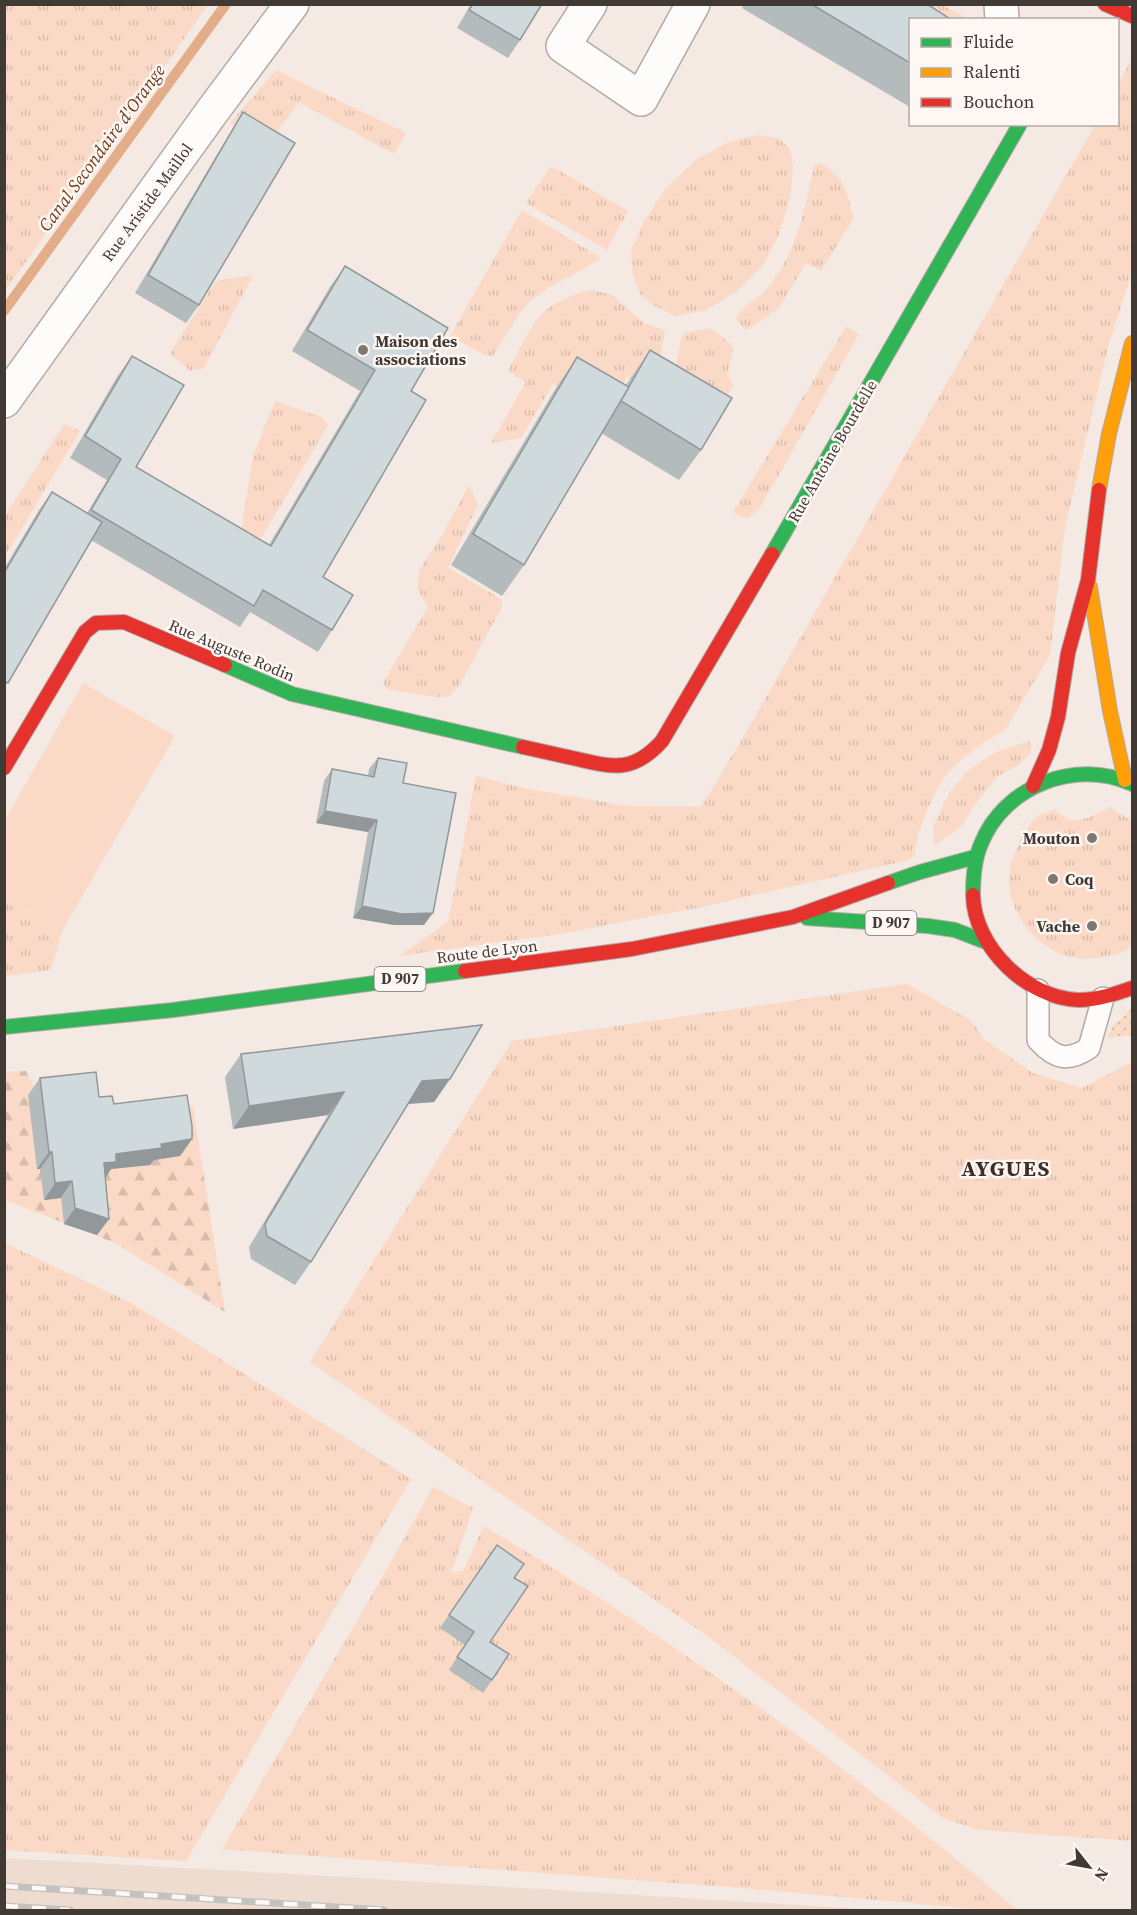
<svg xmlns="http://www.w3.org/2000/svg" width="1137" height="1915" font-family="'Source Serif 4',serif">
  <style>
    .built { fill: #efdcd1 }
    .grass { fill: url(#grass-tufts) }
    .forest { fill: url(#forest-firs) }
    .garden { fill: url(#garden-dots) }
    .pitch { fill: #fadac6 }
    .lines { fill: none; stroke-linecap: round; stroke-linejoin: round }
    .stream { stroke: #e3ad8a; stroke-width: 10 }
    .lane-casing { stroke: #b2aaa5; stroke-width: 24 }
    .street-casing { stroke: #b2aaa5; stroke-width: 36 }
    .fast-casing { stroke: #b2aaa5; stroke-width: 16 }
    .slow-casing { stroke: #b2aaa5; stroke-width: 16 }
    .jam-casing { stroke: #b2aaa5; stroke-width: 16 }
    .lane { stroke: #fdfcfb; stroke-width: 21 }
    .street { stroke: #fdfcfb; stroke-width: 33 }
    .fast { stroke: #30b455; stroke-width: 14 }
    .slow { stroke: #ff9f0a; stroke-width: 14 }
    .jam { stroke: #e5322d; stroke-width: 14 }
    .rail-casing { stroke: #c4c2c0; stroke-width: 7 }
    .rail { stroke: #fff7f3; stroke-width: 4.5; stroke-dasharray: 14; stroke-linecap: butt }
    .wall { fill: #b3bbbd }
    .shaded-wall { fill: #92989a }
    .building { fill: #d0d9dc; stroke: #92989a; stroke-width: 1.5 }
    .poi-dot { fill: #7f7771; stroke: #fff7f3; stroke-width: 2 }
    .labels { text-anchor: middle; stroke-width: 5; stroke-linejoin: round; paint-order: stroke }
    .shield { fill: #fff7f3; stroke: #79726d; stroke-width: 1.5 }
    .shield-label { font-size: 15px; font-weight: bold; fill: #403934 }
    .street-label { font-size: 16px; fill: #403934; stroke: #fff7f3 }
    .poi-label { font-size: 16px; font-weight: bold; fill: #403934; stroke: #fff7f3; text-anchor: start }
    .water-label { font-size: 18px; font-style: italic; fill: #6e3d1b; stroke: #fff7f3 }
    .district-label { font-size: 22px; font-weight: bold; letter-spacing: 1.5px; fill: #3c2e26; stroke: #fff7f3 }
  </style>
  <defs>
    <pattern id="grass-tufts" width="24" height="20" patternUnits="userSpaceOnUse" patternTransform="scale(1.5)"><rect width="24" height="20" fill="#fadac6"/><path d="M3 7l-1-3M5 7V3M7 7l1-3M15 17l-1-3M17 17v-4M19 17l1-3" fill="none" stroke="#d7bcab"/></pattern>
    <pattern id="forest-firs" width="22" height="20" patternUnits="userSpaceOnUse" patternTransform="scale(1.5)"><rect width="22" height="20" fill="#fadac6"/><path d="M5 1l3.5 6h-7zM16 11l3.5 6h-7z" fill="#d7bcab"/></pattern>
    <pattern id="garden-dots" width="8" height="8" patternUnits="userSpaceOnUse" patternTransform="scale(1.5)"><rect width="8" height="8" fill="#fadac6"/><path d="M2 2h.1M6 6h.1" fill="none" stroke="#d7bcab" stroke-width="1.8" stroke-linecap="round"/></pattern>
  </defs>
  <rect width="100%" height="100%" fill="#f4e9e3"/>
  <path class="built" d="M5,1858L328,1876L879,1910H5Z"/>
  <g class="grass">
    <path d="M5,4L208,5L5,291L4,5Z"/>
    <path d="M941,4L969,19H904L911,5Z"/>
    <path d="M1132,59V272L1109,344L1065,527L1050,655L1005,730L984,742L961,760L942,780L929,805L918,834L915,854L909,860L701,907L560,934L399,956L448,922L476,776L528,789L627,806L701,807L738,746L1095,125L1118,124V85Z"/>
    <path d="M276,70L406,133L394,154L299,102L268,144L230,123Z"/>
    <path d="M757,135L778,138L790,149L793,167L790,198L778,237L763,265L736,292L705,311L675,316L653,305L640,294L633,274L631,250L644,221L667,187L697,159L731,141Z"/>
    <path d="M820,163C847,179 845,191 854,218L821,271L806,263L779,308L749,329H744L736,318C746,303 763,296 772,282C798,248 805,207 814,166Z"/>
    <path d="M551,166L628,211L607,250L526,203Z"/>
    <path d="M522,210L601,258C581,273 556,280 537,296C518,310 506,336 493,356H486L450,336Z"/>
    <path d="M253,275L204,368L190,371L170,353L216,281Z"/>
    <path d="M589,290L611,294L644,323L661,329L665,333L653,389L627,377L607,414L553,384L521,438L491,443L526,382L508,371C518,353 528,329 543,313C555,301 573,295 589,290Z"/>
    <path d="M846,327L859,334L761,506L748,519L733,512Z"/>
    <path d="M711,328L734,347L728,371L733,387L710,425L670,392L681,340L684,333Z"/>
    <path d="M275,401L321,417L328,425L257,545L241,532L253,456Z"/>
    <path d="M64,424L80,431L7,553L5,552V516Z"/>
    <path d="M469,485L478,505L448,568L501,599L502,607L459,686L450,696L437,697L387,689L383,683L428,607L417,589L419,571L441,537Z"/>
    <path d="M1030,741L1031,752L1019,765L998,776L973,807L963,824L950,835L934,845L933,827L949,793L971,768L998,751Z"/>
    <path d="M1110,807L1132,821V946C1123,954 1110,956 1098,958C1053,966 1009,924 1009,879C1009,867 1014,855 1019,843C1022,835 1030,822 1037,817C1041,813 1049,812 1054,810L1072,821L1088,818Z"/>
    <path d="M4,897L62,931L51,970L5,976Z"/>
    <path d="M907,984L970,1020L985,1040L1033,1073L1082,1088L1132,1062V1841L979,1830L943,1818L706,1635L310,1362L512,1041Z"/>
    <path d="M4,1243L130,1302L411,1479L186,1861L5,1850Z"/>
    <path d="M433,1487L473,1508L451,1573L463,1571L484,1526C672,1638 850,1768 1017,1910H986L743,1888L222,1849L360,1616Z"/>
  </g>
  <path class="forest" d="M26,1071L56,1134L193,1106L225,1312L115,1243L5,1200L4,1072Z"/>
  <path class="garden" d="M1132,1008V1035L1107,1038L1113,1026Z"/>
  <path class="pitch" d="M83,683L175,736L62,931L5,897V820Z"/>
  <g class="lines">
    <path class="stream" d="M4,311L226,4"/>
    <defs>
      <path id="lane" d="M1038,990V1040C1055,1059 1068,1062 1089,1048L1103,998"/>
      <g id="street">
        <path d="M590,4L563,46L641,99L693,4"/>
        <path d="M1001,4L1002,20"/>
        <path d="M4,401L211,113L292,4"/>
      </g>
      <g id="fast">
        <path d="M772,554L1020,124"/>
        <path d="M225,665L292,694L523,747"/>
        <path d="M888,883L920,872L975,857"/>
        <path d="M973,895C973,877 974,860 981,844C1004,786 1076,758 1132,784"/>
        <path d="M807,918L928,926L955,930L986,942"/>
        <path d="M4,1027L173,1010L465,971"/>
      </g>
      <g id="slow">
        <path d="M1099,490L1109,434L1132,343"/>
        <path d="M1090,587L1110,711L1125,780"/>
      </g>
      <g id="jam">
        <path d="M1105,4L1132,16"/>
        <path d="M523,747C541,751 559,755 577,759C615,768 634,772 662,741L772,554"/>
        <path d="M4,768L85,632L96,623L124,622L225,665"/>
        <path d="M1033,786L1049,750L1058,717L1068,653L1088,580L1099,490"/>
        <path d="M973,895C974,947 1027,998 1078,1000C1097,1000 1115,994 1132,988"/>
        <path d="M465,971L632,949L793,917L888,883"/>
      </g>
    </defs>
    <use href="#lane" class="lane-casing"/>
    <use href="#street" class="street-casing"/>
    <use href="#fast" class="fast-casing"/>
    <use href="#slow" class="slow-casing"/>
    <use href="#jam" class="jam-casing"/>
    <use href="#lane" class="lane"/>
    <use href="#street" class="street"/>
    <use href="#fast" class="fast"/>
    <use href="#slow" class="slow"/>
    <use href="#jam" class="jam"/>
    <defs>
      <g id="rail">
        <path d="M4,1886L384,1910"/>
        <path d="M4,1906L70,1910"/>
      </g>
    </defs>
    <use href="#rail" class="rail-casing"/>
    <use href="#rail" class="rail"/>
  </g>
  <g class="wall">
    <path d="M471,4H542L520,40L508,58L457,28Z"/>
    <path d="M744,4H927L910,20V107L742,8Z"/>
    <path d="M243,112L199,305L186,323L135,293L231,131Z"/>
    <path d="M345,266L411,391L323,577L332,630L318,652L250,612L240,627L91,540L4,688V569L39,510L52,492L87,513L107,480L70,458L117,377L132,356L136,467L269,545L360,391L292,351L330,287Z"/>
    <path d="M650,350L701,450L679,480L601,433L524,565L502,596L451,565L556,388L577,357L626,385Z"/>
    <path d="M378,758L403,783L424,925H394L353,918L368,832L316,823L324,781L332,769L368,776L369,769Z"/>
    <path d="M241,1054L450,1079L434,1102L408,1104L311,1262L295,1285L251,1259L249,1247L328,1115L233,1129L225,1077Z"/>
    <path d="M40,1078L99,1097L192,1139L180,1156L154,1160L150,1165L111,1169L105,1177L109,1219L97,1235L64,1224L61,1198L44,1200L40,1169H37L28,1095Z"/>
    <path d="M497,1545L514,1578L490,1642L492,1680L483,1693L449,1670L465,1645L440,1628Z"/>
  </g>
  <g class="shaded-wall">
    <path d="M325,811L377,820L368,832L316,823Z"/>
    <path d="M362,906L433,913L424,925H394L353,918Z"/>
    <path d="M450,1079L434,1102L406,1104L422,1081Z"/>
    <path d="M344,1092L328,1115L233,1129L249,1106Z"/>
    <path d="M192,1139L180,1156L154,1160L150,1165L111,1169L105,1179L104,1163L116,1154L161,1144Z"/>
    <path d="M49,1152H52L40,1169H37Z"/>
    <path d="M72,1181L61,1198L44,1200L55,1183Z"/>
    <path d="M75,1208L109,1219L97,1235L64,1224Z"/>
  </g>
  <g class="building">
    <path d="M473,4H542L520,40L469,10Z"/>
    <path d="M811,4H927L952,20H910V63Z"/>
    <path d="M243,112L295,143L199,305L148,275Z"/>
    <path d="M345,266L448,328L411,391L426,400L323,577L353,595L332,630L263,590L254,606L91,510L121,459L85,436L132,356L184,385L136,467L271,546L375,370L307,330Z"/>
    <path d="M650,350L732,398L701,450L621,401Z"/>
    <path d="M577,357L629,387L524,565L473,534Z"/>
    <path d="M52,492L102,522L8,683L4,681V573Z"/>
    <path d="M378,758L407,763L403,783L456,793L433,913L402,914L362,906L377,820L325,811L332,769L374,777Z"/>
    <path d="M482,1025L450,1079L422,1081L311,1262L267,1236L265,1224L344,1092L249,1106L241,1054Z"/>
    <path d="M96,1072L99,1097L112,1096L114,1104L187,1095L192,1126V1139L161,1144L162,1148L116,1154V1162L104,1163L109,1219L75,1208L72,1181L55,1183L52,1152H49L40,1078Z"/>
    <path d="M497,1545L524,1564L514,1578L528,1586L490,1642L509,1654L492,1680L457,1657L474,1632L449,1615Z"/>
  </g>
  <g class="poi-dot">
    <circle cx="363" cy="350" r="6"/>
    <circle cx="1092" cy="838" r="6"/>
    <circle cx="1053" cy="879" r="6"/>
    <circle cx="1092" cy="926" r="6"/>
  </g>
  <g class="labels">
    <g class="shield">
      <rect x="865.5" y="911" width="51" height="24" rx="4.5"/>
      <rect x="374.5" y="967" width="51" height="24" rx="4.5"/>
    </g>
    <g class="shield-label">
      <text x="891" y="928">D 907</text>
      <text x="400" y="984">D 907</text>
    </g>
    <g class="street-label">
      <text transform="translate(147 202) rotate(-54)" y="6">Rue Aristide Maillol</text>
      <text transform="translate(832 451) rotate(-60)" y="6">Rue Antoine Bourdelle</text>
      <text transform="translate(232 650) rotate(23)" y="6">Rue Auguste Rodin</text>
      <text transform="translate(487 951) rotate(-7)" y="6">Route de Lyon</text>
    </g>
    <g class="poi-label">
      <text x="375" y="347">Maison des<tspan x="375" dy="18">associations</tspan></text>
      <text x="1080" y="844" text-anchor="end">Mouton</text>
      <text x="1065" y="885">Coq</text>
      <text x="1080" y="932" text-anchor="end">Vache</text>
    </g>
    <g class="water-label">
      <text transform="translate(102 148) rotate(-54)" y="6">Canal Secondaire d'Orange</text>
    </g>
    <g class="district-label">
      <text x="1006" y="1176">AYGUES</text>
    </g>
  </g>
  <rect width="1137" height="1915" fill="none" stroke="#403934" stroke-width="12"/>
  <rect x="909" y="18" width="210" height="108" fill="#fff7f3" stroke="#b3aba7" stroke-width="1.5"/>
  <rect x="921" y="38" width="30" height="9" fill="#30b455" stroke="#b3aba7" stroke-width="1.5"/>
  <text x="963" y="48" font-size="18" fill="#403934">Fluide</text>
  <rect x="921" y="68" width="30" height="9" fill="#ff9f0a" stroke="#b3aba7" stroke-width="1.5"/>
  <text x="963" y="78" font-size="18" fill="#403934">Ralenti</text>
  <rect x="921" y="98" width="30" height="9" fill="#e5322d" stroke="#b3aba7" stroke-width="1.5"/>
  <text x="963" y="108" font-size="18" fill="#403934">Bouchon</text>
  <g transform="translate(1089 1867) rotate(121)" stroke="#fff7f3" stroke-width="4.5" paint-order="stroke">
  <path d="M0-4.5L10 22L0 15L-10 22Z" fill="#403934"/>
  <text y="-9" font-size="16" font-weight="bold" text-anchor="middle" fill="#403934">N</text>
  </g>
</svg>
